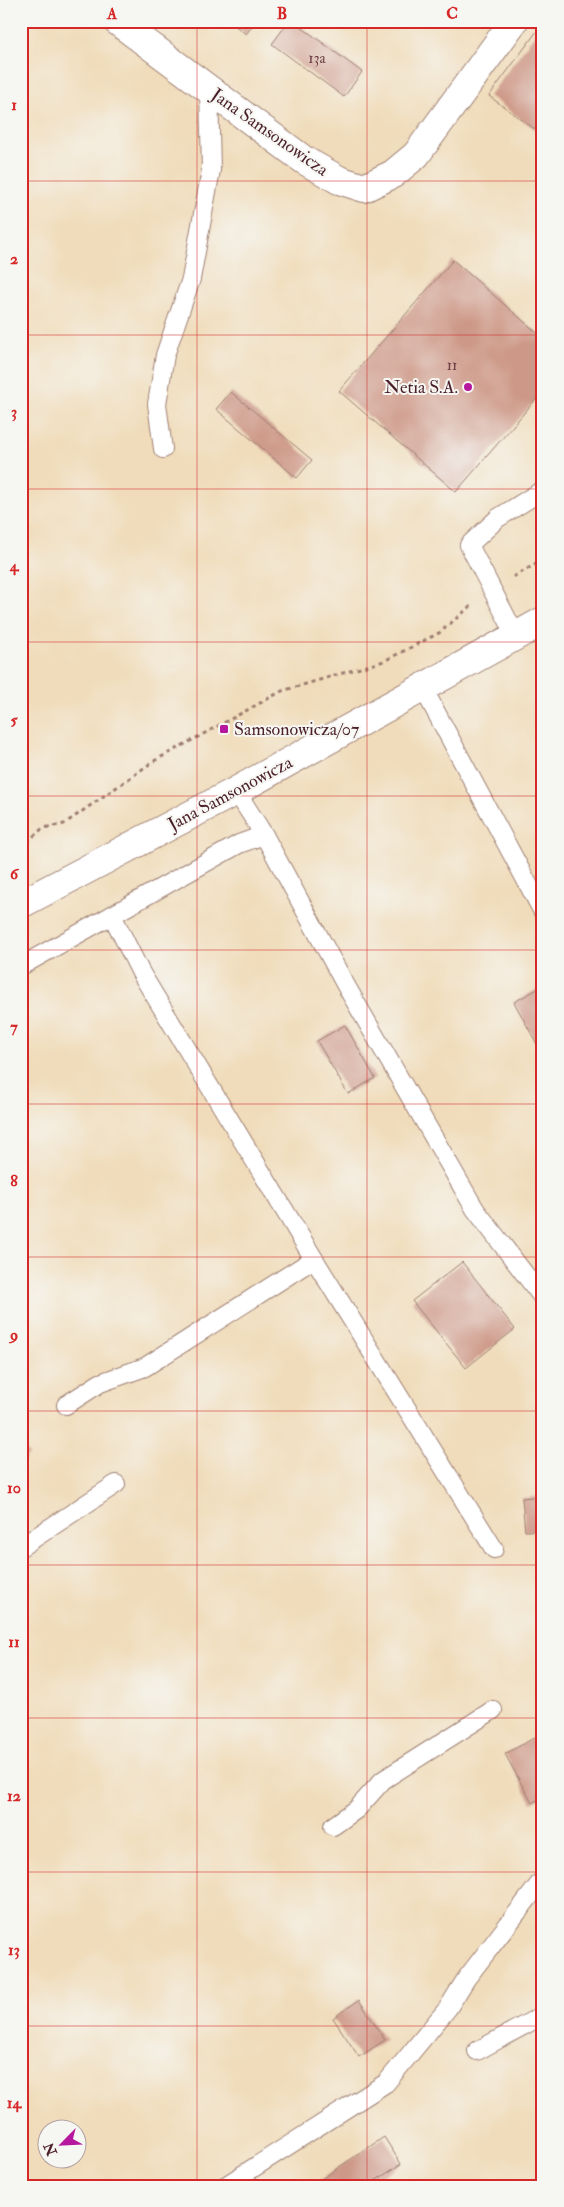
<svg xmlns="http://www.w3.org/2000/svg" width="564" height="2207" font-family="'IM FELL Double Pica',serif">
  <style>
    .building { fill: #cd9887 }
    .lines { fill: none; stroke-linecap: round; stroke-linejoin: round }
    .lane-casing { stroke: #9d7e72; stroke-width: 20 }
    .street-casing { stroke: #9d7e72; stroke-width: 30 }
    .secondary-casing { stroke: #9d7e72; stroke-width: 30 }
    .path { stroke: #9d7e72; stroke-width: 3; stroke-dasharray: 4 4; stroke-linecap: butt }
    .lane { stroke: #fff; stroke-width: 18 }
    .street { stroke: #fff; stroke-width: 28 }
    .secondary { stroke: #fff; stroke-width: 28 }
    .grid { fill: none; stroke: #d62828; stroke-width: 1; stroke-opacity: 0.55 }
    .poi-dot { fill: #b5179e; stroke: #f6f6f2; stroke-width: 2 }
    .labels { text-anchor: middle; stroke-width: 4; stroke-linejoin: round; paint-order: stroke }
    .number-label { font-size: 15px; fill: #6b3d42 }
    .street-label { font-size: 18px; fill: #4a1f2b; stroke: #f6f6f2 }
    .poi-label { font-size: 18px; fill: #4a1f2b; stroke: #f6f6f2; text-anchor: end }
    .neatline { fill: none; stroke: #d62828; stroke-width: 2 }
    .grid-label { font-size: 16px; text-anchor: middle; font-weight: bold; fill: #d62828 }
  </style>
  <rect width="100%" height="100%" fill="#f6f6f2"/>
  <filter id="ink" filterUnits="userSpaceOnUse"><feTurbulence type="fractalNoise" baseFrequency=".02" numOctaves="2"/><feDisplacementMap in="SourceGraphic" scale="10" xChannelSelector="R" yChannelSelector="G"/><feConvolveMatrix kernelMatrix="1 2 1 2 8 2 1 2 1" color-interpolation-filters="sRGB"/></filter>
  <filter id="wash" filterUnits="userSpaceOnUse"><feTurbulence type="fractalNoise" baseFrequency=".0096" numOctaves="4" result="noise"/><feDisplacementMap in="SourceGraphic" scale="20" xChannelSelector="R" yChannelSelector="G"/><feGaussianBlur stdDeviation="1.12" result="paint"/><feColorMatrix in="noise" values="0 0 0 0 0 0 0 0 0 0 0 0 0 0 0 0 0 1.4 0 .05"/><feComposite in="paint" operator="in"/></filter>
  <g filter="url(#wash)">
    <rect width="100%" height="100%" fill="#f0dcba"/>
    <g id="blocks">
      <g class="building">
        <path d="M229,21H256L246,34Z"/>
        <path d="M289,21H293L362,72L344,97L272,44Z"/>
        <path d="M543,23V121L536,130L489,96Z"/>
        <path d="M453,260L543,338V391L456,492L339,391Z"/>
        <path d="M231,392L312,460L297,478L216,409Z"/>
        <path d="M543,986V1055L514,1002Z"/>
        <path d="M345,1025L375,1078L348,1094L317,1041Z"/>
        <path d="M462,1262L515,1329L466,1368L412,1301Z"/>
        <path d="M21,1443L29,1455L21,1461Z"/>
        <path d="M543,1496V1530L525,1531L522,1498Z"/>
        <path d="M543,1733V1797L532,1803L505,1754Z"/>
        <path d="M359,2000L385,2040L359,2057L333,2018Z"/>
        <path d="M384,2137L401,2164L367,2186H311Z"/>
      </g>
    </g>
  </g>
  <g filter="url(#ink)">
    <use href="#blocks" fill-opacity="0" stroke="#9d7e72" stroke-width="1"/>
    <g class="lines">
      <defs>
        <g id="lane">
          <path d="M163,449L157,404L165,355L191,279L211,170L209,90"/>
          <path d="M516,636L469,545L498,518L543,490"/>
          <path d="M422,686L543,912"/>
          <path d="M236,791L264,835L345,984L475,1209L543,1298"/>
          <path d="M112,915L141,973L314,1259L494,1549"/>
          <path d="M21,966L239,844L264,835"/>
          <path d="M66,1405L100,1383L145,1367L314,1259"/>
          <path d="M21,1547L116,1484"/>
          <path d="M333,1826L357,1809L383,1780L493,1710"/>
          <path d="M477,2051L543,2015"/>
          <path d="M225,2186L386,2083L448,2008L466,1979L543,1879"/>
        </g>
        <path id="street" d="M117,21L304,160L339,180L364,188L393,174L416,155L514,21"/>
        <path id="secondary" d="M21,904L236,791L543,621"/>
      </defs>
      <use href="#lane" class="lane-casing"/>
      <use href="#street" class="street-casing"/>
      <use href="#secondary" class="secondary-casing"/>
      <g class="path">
        <path d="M513,577L543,560"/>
        <path d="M21,847L43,828L64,824L154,761L282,691L384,661L439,633L471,606"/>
      </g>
      <use href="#lane" class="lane"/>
      <use href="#street" class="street"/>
      <use href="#secondary" class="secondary"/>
    </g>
  </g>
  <path class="grid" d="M197,21V2186M367,21V2186M21,181H543M21,335H543M21,489H543M21,642H543M21,796H543M21,950H543M21,1104H543M21,1257H543M21,1411H543M21,1565H543M21,1718H543M21,1872H543M21,2026H543"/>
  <g class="poi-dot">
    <circle cx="468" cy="387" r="5"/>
    <rect x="219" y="724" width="10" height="10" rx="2.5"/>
  </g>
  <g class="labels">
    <g class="number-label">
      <text x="317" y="63">13a</text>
      <text x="452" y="370">11</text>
    </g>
    <g class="street-label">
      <text transform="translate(270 132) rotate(35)" y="6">Jana Samsonowicza</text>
      <text transform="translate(230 793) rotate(-28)" y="6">Jana Samsonowicza</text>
    </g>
    <g class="poi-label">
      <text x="458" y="393">Netia S.A.</text>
      <text x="234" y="735" text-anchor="start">Samsonowicza/07</text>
    </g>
  </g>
  <rect width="564" height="2207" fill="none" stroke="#f6f6f2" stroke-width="55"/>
  <g transform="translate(62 2144) rotate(246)"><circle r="24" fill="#f6f6f2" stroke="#b1a0a2"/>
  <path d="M0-4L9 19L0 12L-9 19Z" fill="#b5179e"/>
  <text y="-8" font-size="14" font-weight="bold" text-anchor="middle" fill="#4a1f2b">N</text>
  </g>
  <rect x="28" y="28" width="508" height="2152" class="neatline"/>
  <g class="grid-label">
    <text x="112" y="19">A</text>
    <text x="282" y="19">B</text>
    <text x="452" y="19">C</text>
    <text x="14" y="110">1</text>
    <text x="14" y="264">2</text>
    <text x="14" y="417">3</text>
    <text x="14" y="571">4</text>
    <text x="14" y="725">5</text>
    <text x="14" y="879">6</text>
    <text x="14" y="1032">7</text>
    <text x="14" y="1186">8</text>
    <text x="14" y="1340">9</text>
    <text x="14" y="1493">10</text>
    <text x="14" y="1647">11</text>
    <text x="14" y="1801">12</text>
    <text x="14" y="1955">13</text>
    <text x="14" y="2108">14</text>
  </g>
</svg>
